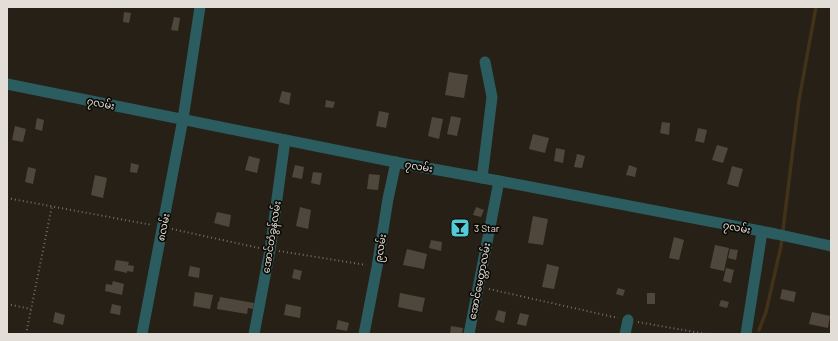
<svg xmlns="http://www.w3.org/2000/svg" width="838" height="341" font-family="Barlow,'Noto Sans Myanmar',sans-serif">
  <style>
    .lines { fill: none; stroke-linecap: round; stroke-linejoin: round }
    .stream { stroke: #423217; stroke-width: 3.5 }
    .building { fill: #4f473c }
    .path { stroke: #757067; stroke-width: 2; stroke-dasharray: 1 3; stroke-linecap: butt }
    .minor { stroke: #2b5c60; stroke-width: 11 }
    .labels { text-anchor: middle; stroke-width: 3.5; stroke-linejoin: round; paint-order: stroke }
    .street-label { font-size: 10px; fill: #e2ded7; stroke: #0d0a06 }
    .poi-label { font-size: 10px; fill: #e2ded7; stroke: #0d0a06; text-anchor: start }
  </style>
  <rect width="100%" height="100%" fill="#262016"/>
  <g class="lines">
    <path class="stream" d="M759,330L766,312L781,246L799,100L816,7"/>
  </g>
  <g class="building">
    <path d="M124,12L131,13L129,23L123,22Z"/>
    <path d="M174,17L180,18L178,31L171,30Z"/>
    <path d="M449,72L468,75L464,98L445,95Z"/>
    <path d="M282,91L291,93L289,105L279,102Z"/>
    <path d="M326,100L335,102L333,108L325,107Z"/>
    <path d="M379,111L389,113L386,128L376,126Z"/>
    <path d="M451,116L461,118L457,136L447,134Z"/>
    <path d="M432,117L443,119L439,139L428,136Z"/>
    <path d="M37,118L44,120L42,131L35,129Z"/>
    <path d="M662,122L670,123L669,135L660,133Z"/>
    <path d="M15,126L26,129L23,142L12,140Z"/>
    <path d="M698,128L707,130L704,143L695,141Z"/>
    <path d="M533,134L549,138L545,153L529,149Z"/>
    <path d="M717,145L728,148L723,163L712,160Z"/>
    <path d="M556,148L565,150L563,163L554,161Z"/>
    <path d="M577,154L585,156L582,168L574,167Z"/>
    <path d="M249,156L260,159L257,173L245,170Z"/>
    <path d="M131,163L139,165L137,173L130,172Z"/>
    <path d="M295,165L304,167L302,179L292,177Z"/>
    <path d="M629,165L637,168L635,177L626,175Z"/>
    <path d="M732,166L743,169L738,187L727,184Z"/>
    <path d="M28,167L36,169L33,184L25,182Z"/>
    <path d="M313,172L322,173L320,185L311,183Z"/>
    <path d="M369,174L380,175L378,190L367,189Z"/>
    <path d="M95,175L107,178L103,198L91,195Z"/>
    <path d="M300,207L311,210L308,229L296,226Z"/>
    <path d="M476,207L484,210L481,217L473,215Z"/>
    <path d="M217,212L231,215L229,227L214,223Z"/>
    <path d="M533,216L548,219L543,245L528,243Z"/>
    <path d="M674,237L684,240L679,260L669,258Z"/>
    <path d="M431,240L442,242L441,251L429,248Z"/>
    <path d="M715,245L729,248L724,271L710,268Z"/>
    <path d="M407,249L427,254L424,269L403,265Z"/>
    <path d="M730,249L738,250L736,260L728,258Z"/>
    <path d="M116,260L129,262L128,265L134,266L133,272L127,271V273L114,270Z"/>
    <path d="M547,264L559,267L554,289L542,287Z"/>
    <path d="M190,266L200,268L199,278L188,276Z"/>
    <path d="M726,268L734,270L731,283L723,281Z"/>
    <path d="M294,269L302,271L300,280L292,278Z"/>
    <path d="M113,281L124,284L122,295L105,291L106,284L112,285Z"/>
    <path d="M618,288L625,290L623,296L616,294Z"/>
    <path d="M782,289L796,292L794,302L780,299Z"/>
    <path d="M195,292L213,295L210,309L193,306Z"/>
    <path d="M400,293L425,298L422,312L398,307Z"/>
    <rect x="647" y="293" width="8" height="11"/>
    <path d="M220,297L254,303L253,309L248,308L247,314L217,309L218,302H219Z"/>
    <path d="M721,300L729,302L727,308L719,306Z"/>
    <path d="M112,304L121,306L120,315L110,313Z"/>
    <path d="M286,304L301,307L300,318L284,315Z"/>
    <path d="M498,310L506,312L504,323L495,320Z"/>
    <path d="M55,312L65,315L63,325L53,322Z"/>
    <path d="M812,312L830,316L828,328L809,324Z"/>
    <path d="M520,313L529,315L526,326L517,324Z"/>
    <path d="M338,320L349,323L347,331L336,329Z"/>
    <path d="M451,326L463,328L462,334H450Z"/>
  </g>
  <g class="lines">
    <g class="path">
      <path d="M7,198L152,225"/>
      <path d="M172,229L259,248"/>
      <path d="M279,251L366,265"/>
      <path d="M489,289L618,318"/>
      <path d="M7,304L31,309"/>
      <path d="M638,322L706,334"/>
      <path d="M26,334L52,206"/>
    </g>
    <g class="minor">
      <path d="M7,84L400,163L499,181L776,234L831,246"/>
      <path d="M482,178L492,97L485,62"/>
      <path d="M142,334L183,119L200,7"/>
      <path d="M254,334L270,250L285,140"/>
      <path d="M364,334L377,267L388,199L396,162"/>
      <path d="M469,334L499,181"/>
      <path d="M625,334L628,320"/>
      <path d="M746,334L762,232"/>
    </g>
  </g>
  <defs>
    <symbol id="bar-square" viewBox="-11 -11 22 22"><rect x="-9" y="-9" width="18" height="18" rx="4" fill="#52cbd7" stroke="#0d0a06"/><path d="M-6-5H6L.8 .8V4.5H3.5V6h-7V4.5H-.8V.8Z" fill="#111"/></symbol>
  </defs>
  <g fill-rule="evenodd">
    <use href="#bar-square" x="449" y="217" width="22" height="22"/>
  </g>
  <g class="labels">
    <g class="street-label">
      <text transform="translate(101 103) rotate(11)" y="4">၇လမ်း</text>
      <text transform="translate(419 166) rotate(10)" y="4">၇လမ်း</text>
      <text transform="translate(163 227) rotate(-79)" y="4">၈လမ်း</text>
      <text transform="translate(737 227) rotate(11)" y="4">၇လမ်း</text>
      <text transform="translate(271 237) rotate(-81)" y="4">အောင်တံခွန်လမ်း</text>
      <text transform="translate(380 248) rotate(-81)" y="4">၉လမ်း</text>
      <text transform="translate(479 281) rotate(-79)" y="4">အောင်မေတ္တာလမ်း</text>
    </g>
    <g class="poi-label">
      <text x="474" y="232">3 Star</text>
    </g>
  </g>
  <rect width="838" height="341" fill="none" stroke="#e2ded7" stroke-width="16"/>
</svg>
